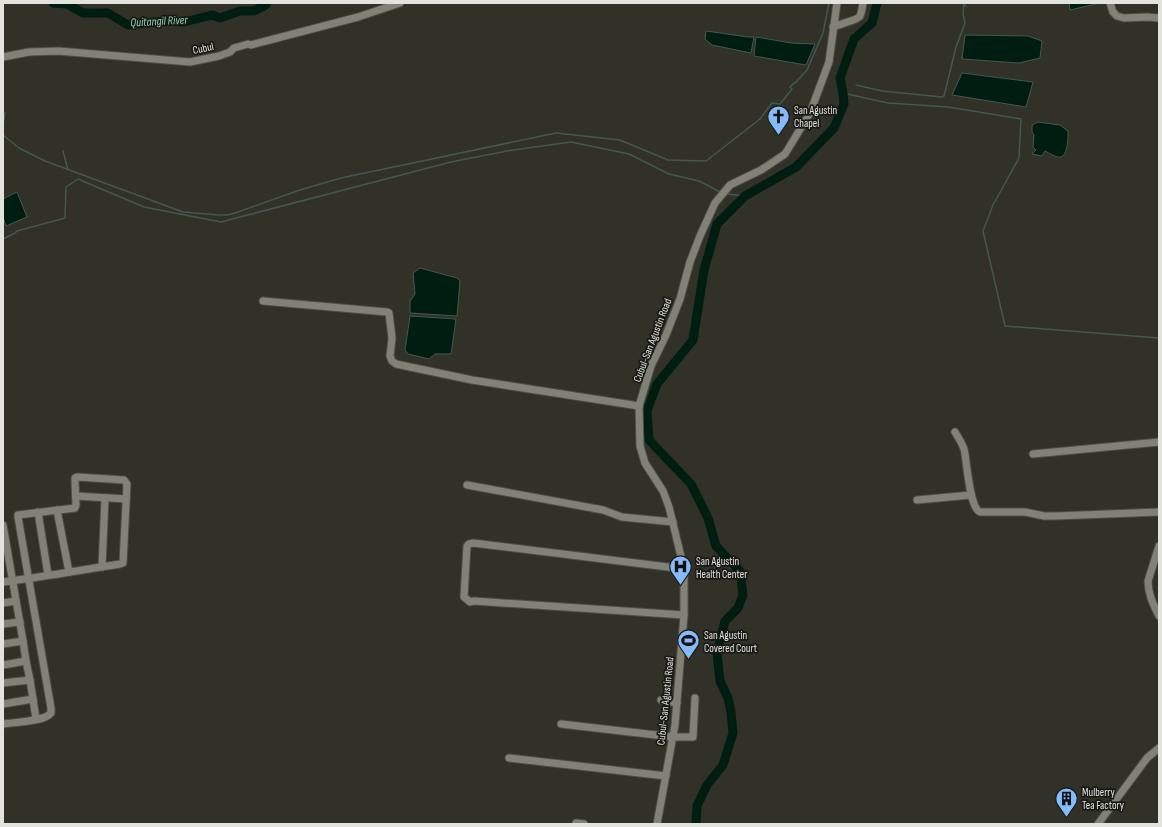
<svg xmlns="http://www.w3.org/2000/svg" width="1162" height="827" font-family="'Sofia Sans Condensed',sans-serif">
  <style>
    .water { fill: #001d12; stroke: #44584f }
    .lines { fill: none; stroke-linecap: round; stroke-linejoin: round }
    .stream { stroke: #44584f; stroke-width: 1.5 }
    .river { stroke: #001d12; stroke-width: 9 }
    .minor-casing { stroke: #4e4e46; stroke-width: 9 }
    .minor { stroke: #818177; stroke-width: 7 }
    .labels { text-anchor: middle; stroke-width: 3.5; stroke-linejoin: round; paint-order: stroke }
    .street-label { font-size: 11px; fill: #e3e3de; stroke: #191915 }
    .poi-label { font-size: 11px; fill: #e3e3de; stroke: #191915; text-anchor: start }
    .water-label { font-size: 12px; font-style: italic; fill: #91d0b7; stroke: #191915 }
  </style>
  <rect width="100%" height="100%" fill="#313128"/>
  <g class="water">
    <path d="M1069,3H1100L1070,10Z"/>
    <path d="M706,31L748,37H754L751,53L712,45L705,39Z"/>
    <path d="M965,35L1028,36L1042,41L1040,58L1019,63L962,59Z"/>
    <path d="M756,37L791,43L815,44L806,65L754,56Z"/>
    <path d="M962,73L1033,82L1026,107L952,95Z"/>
    <path d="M1038,122L1060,125L1068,131C1068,138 1068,159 1058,157C1053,156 1049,153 1045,151L1042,156L1032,154L1036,150L1033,147L1034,135L1032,132V125Z"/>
    <path d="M17,192L27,217L6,226L3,217V199Z"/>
    <path d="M420,268L457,278L460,281L457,316L410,313V301L415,294L413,273Z"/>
    <path d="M410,316L456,319L451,354H435L429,359L408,354L405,350Z"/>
  </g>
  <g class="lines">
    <g class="stream">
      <path d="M962,3L966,6"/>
      <path d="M856,85L882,91L942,97L944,96L956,47L965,23L963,14L964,3"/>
      <path d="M843,93L888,103L948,107L1021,119L1019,158L993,205L983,231L1005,326L1159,338"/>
      <path d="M3,126L5,113"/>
      <path d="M3,135L19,148L45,161L183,212L218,215H227L235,213L300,190L341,178L556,133L620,140L668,160L706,161L760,119L772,103L780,104L792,89L790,87L794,83H795L807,70L823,33L829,3"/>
      <path d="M63,151L68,170"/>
      <path d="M728,194L745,196"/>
      <path d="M3,239L15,233L17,231L65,218L66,187L78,179L144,207L221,222L451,162L507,151L571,142L629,154L669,174L699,181L720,192"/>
    </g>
    <g class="river">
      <path d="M53,3L67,4L83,13H108L128,25L165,21L184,22L212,15L220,18L240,11H254L266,5V3"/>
      <path d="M696,824L697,806L707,785L723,765L733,733L731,712L728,698L720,681L717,653L725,621L738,608L743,595L740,571L716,546L708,518L691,484L649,440L647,411L657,384L693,340L704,270L717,224L745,196L796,167L834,128L844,104L843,93L840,78L854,39L872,23L877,3"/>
    </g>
    <defs>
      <g id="minor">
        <path d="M1110,3L1113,12L1117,16L1124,18L1147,17L1159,18"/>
        <path d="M833,27C839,24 858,20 860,16C862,12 862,7 863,3"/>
        <path d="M3,57L29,52L58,51L190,62L219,56L230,52L234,48L248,44L251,45L358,17L400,3"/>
        <path d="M263,301L387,312L389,313L392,338L390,356L392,361L396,364L472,380L639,406"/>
        <path d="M955,432C958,437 962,443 964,449C967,461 969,507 980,512H1025L1044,516H1056L1159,512"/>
        <path d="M1033,454L1159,442"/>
        <path d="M467,485L603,510L622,517L673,522"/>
        <path d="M76,496L126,499"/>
        <path d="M917,500L971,495"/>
        <path d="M57,510L69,572"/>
        <path d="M38,512L48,575"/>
        <path d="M3,525L23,641L3,644"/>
        <path d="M1159,546L1148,581C1148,594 1153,604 1159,616"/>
        <path d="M102,567L105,498"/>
        <path d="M684,569L473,543L469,544L467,546L464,597L470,602L474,601L684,615"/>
        <path d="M3,582C42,577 81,570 120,564L123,563L127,484L124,480L77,477L75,478V481L76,505L75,508L18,515V517L51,708V713C44,722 15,722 3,724"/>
        <path d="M3,603L16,601"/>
        <path d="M3,624L20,622"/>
        <path d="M3,665L26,661L23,641"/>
        <path d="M3,683L30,680L26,661"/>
        <path d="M33,699L36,719"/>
        <path d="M661,700L677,703"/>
        <path d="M3,704L33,699L30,680"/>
        <path d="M561,724L673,737H693L695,698"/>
        <path d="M509,758L666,776"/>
        <path d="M576,823L584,824"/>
        <path d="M657,824L675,725L684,615V569L669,507L663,491L645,463L640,446L639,406L651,366L666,335L680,299L690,262L700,236L715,203L730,185L761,170L785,154L810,113L829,62L837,3"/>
        <path d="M1098,824L1147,758L1159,748"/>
      </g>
    </defs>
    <use href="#minor" class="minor-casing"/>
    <use href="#minor" class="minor"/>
  </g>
  <defs>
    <symbol id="church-pin" viewBox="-11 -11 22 30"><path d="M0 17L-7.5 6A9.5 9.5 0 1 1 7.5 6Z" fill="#86bbfb" stroke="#191915"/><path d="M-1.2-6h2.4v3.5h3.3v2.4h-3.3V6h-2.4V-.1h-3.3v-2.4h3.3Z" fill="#111"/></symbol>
    <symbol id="hospital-pin" viewBox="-11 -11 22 30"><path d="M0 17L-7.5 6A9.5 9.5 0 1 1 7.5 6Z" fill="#86bbfb" stroke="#191915"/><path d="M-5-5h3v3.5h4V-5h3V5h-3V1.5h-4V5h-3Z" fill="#111"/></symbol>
    <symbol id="stadium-pin" viewBox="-11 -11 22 30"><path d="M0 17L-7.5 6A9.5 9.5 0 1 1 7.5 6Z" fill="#86bbfb" stroke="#191915"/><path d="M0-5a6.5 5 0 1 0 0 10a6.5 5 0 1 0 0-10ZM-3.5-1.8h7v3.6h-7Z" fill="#111"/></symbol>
    <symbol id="building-pin" viewBox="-11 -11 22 30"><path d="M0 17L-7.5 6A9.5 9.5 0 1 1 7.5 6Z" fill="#86bbfb" stroke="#191915"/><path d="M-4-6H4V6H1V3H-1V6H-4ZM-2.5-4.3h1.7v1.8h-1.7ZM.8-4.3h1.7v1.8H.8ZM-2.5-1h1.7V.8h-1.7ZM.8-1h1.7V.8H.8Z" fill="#111"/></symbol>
  </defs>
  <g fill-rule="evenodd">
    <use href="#church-pin" x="766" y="104" width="25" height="34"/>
    <use href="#hospital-pin" x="668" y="554" width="25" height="34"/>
    <use href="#stadium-pin" x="676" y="628" width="25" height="34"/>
    <use href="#building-pin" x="1054" y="786" width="25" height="34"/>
  </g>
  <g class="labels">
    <g class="street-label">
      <text transform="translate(203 48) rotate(-12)" y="4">Cubul</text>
      <text transform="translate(652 340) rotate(-69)" y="4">Cubul-San Agustin Road</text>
      <text transform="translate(665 701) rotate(-84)" y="4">Cubul-San Agustin Road</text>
    </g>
    <g class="poi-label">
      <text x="794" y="114">San Agustin<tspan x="794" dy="13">Chapel</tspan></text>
      <text x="696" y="565">San Agustin<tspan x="696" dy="13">Health Center</tspan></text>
      <text x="704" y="639">San Agustin<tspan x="704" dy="13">Covered Court</tspan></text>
      <text x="1082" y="796">Mulberry<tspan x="1082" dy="13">Tea Factory</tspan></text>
    </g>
    <g class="water-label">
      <text transform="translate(159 21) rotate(-3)" y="4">Quitangil River</text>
    </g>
  </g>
  <rect width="1162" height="827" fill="none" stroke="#e3e3de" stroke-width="8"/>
</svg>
